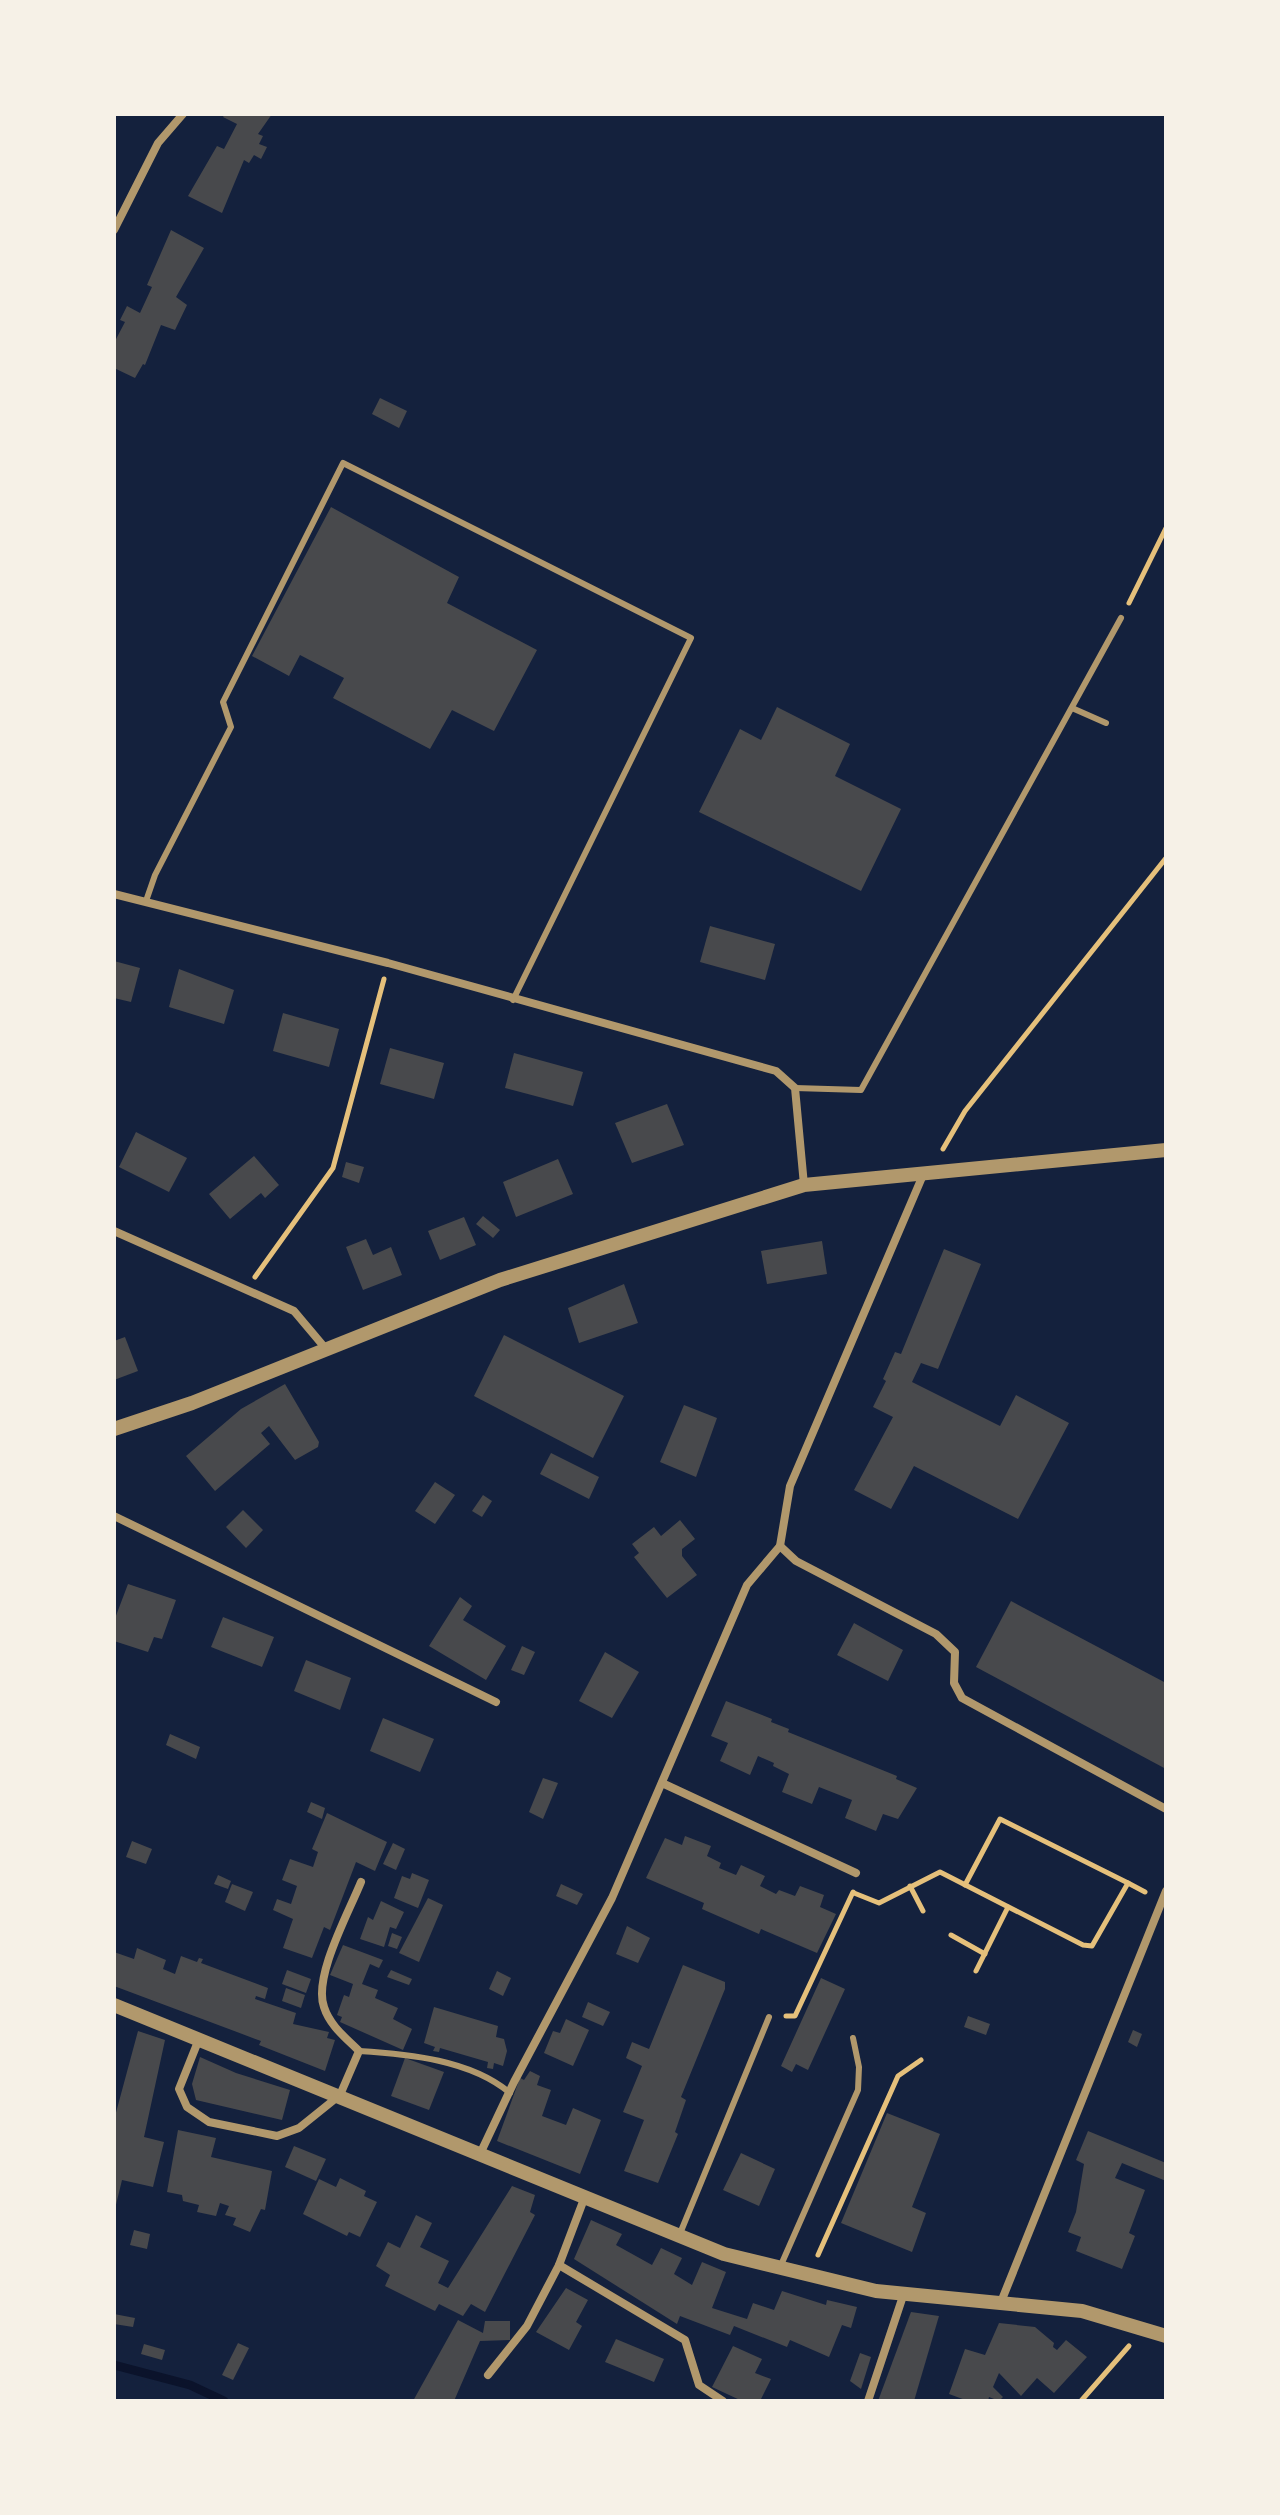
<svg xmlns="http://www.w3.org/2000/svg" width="1280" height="2515" font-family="'Roboto Condensed',sans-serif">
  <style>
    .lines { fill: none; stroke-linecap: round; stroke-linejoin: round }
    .stream { stroke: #0b132b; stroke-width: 9 }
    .building { fill: #48494c }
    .path { stroke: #e5c07b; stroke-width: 5 }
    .service { stroke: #b1986c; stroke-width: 6 }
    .minor { stroke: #b1986c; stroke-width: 8 }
    .tertiary { stroke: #b1986c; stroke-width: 14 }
  </style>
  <rect width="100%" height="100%" fill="#14213d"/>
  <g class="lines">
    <path class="stream" d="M114,2365L190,2385L224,2401"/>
  </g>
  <g class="building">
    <path d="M225,114H272L258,134L263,136L259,144L267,147L261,159L254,155L249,163L244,160L222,213L188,196L217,146L224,149L237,124L223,117Z"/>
    <path d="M171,230L204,248L176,297L187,305L175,330L161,325L145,365L143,364L135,378L114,368V343L125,322L120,320L127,306L140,313L152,287L147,285Z"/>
    <path d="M380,398L407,411L399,428L372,414Z"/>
    <path d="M331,507L459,577L447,603L537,650L494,731L452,710L430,749L333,698L344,678L300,655L289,676L252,656Z"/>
    <path d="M777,707L850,744L835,776L901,809L861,891L699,812L740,729L761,740Z"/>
    <path d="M710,926L775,944L765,980L700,962Z"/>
    <path d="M114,961L140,968L131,1002L114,998Z"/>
    <path d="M179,969L234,990L224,1024L169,1007Z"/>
    <path d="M283,1013L339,1029L329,1067L273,1051Z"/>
    <path d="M390,1048L444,1063L434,1099L380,1084Z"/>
    <path d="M514,1053L583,1072L573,1106L505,1088Z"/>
    <path d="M667,1104L684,1145L632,1163L615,1123Z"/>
    <path d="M136,1132L187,1158L169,1192L119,1167Z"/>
    <path d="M254,1156L279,1185L265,1198L261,1193L230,1219L209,1194Z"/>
    <path d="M558,1159L573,1194L516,1217L503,1182Z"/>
    <path d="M346,1162L364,1167L359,1183L342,1177Z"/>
    <path d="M483,1216L500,1230L493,1238L476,1224Z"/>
    <path d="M464,1217L476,1245L440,1260L428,1231Z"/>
    <path d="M366,1239L373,1255L391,1247L402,1275L363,1290L346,1247Z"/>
    <path d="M822,1241L827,1274L767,1284L761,1251Z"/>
    <path d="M944,1249L981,1264L938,1369L921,1363L912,1382L1000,1426L1016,1395L1069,1423L1018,1519L914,1466L891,1509L854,1490L893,1417L873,1407L886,1381L883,1379L895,1352L901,1354Z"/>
    <path d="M624,1284L638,1323L579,1343L568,1308Z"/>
    <path d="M504,1335L624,1396L593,1458L474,1396Z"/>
    <path d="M125,1337L138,1371L114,1380V1341Z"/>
    <path d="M285,1384L319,1442L318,1447L295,1460L269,1426L261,1433L270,1444L215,1491L186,1456L241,1409Z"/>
    <path d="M684,1405L717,1418L696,1477L660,1462Z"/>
    <path d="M551,1453L599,1477L589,1499L540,1474Z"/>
    <path d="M435,1482L455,1495L435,1524L415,1511Z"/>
    <path d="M483,1495L492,1501L482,1517L472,1511Z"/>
    <path d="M243,1510L263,1530L246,1548L226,1527Z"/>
    <path d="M680,1520L695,1539L682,1549V1556L697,1575L667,1598L634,1557L639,1553L632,1544L654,1527L661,1536Z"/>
    <path d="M128,1584L176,1600L162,1639L154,1637L148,1652L114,1641V1621Z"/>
    <path d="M460,1597L472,1606L463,1620L506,1646L486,1680L429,1646Z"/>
    <path d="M1011,1601L1166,1683V1769L976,1667Z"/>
    <path d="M223,1617L274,1637L262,1667L211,1647Z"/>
    <path d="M854,1623L903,1650L888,1681L837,1655Z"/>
    <path d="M522,1646L535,1652L524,1675L511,1670Z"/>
    <path d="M605,1652L639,1672L612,1718L579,1701Z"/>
    <path d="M306,1660L351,1678L340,1710L294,1691Z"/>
    <path d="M726,1701L772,1719L771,1722L789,1729L788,1732L897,1776L896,1779L917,1788L898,1819L883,1814L876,1831L845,1818L852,1800L819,1787L812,1804L782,1792L789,1774L773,1766L774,1763L758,1756L750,1775L720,1761L728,1743L711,1736Z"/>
    <path d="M383,1718L434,1739L420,1772L370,1751Z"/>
    <path d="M170,1734L200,1747L196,1759L166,1745Z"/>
    <path d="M543,1778L558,1783L543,1819L529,1812Z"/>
    <path d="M311,1802L325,1808L322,1819L307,1812Z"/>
    <path d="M327,1813L387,1842L375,1871L356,1862L330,1930L324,1927L312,1958L283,1948L293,1919L273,1910L277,1899L291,1904L297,1886L282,1880L290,1859L313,1867L318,1852L312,1849Z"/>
    <path d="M685,1836L711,1846L707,1856L721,1863L719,1868L736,1875L741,1865L765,1876L760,1886L776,1894L779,1890L795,1896L800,1886L824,1895L820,1907L836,1914L817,1953L761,1929L759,1934L702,1909L704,1903L646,1878L665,1838L682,1845Z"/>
    <path d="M132,1841L152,1849L146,1864L126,1857Z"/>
    <path d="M393,1843L405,1849L396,1870L383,1864Z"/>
    <path d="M412,1873L429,1880L418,1908L394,1898L402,1876L410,1879Z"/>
    <path d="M218,1875L231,1881L228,1889L214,1884Z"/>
    <path d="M232,1884L253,1892L245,1911L225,1902Z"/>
    <path d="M561,1884L583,1894L577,1905L556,1896Z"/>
    <path d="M428,1898L443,1905L419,1962L399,1953Z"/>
    <path d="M381,1901L404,1912L396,1929L390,1927L384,1947L360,1939L368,1917L373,1920Z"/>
    <path d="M627,1926L650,1938L638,1963L616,1954Z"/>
    <path d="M392,1933L402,1937L397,1949L388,1946Z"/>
    <path d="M343,1945L383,1960L379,1968L370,1964L362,1984L378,1990L375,1998L398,2008L393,2019L412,2029L403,2050L340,2022L342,2017L337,2015L344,1995L349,1997L353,1984L330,1975Z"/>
    <path d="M137,1948L166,1960L163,1969L175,1974L181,1956L197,1962L199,1958L203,1959L201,1963L268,1988L265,1999L256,1996L255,1999L296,2013L293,2024L329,2032L327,2038L335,2040L325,2071L259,2045L261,2041L114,1986V1952L134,1959Z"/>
    <path d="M683,1965L725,1982V1989L681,2097L686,2100L675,2132L678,2134L658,2183L624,2171L644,2120L623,2112L642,2066L626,2058L632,2042L649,2049Z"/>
    <path d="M287,1970L311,1979L306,1993L282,1984Z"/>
    <path d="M391,1970L412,1979L409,1985L387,1977Z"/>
    <path d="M497,1971L511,1978L503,1996L489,1989Z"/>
    <path d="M821,1978L845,1989L808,2070L796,2064L792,2072L781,2066Z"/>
    <path d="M286,1988L305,1995L301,2008L282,2001Z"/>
    <path d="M588,2002L610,2012L603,2026L582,2017Z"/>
    <path d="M434,2007L498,2026L496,2037L504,2039L507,2051L503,2066L494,2063L493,2069L487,2068L488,2062L440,2048L439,2052L433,2051L435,2047L424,2043Z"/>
    <path d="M968,2016L990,2024L986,2035L964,2027Z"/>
    <path d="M566,2019L589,2030L573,2066L544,2053L553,2031L560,2033Z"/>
    <path d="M1133,2030L1142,2034L1137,2047L1128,2042Z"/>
    <path d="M138,2031L165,2040L144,2137L164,2142L153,2187L122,2180L114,2213V2120Z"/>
    <path d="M200,2057L236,2073L290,2090L282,2120L196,2100L192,2084Z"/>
    <path d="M405,2058L444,2072L429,2110L391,2096Z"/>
    <path d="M530,2071L540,2076L537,2085L551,2090L542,2116L566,2125L573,2108L601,2120L580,2174L497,2141L520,2078L524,2080Z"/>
    <path d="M887,2113L940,2134L912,2207L926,2213L912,2252L841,2223Z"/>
    <path d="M178,2130L216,2138L211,2157L272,2171L265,2210L261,2209L250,2232L233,2225L236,2218L225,2215L229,2206L220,2203L216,2216L197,2212L199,2205L183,2201L182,2195L167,2192Z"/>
    <path d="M1088,2131L1166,2163V2181L1122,2163L1115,2178L1145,2190L1129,2233L1135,2236L1122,2269L1076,2251L1081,2237L1068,2232L1076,2212L1084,2164L1076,2160Z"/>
    <path d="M294,2146L326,2159L316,2181L285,2167Z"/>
    <path d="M741,2153L775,2169L759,2206L723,2190Z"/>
    <path d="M340,2178L366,2191L364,2196L377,2202L360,2237L349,2232L347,2236L303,2214L319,2179L336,2187Z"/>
    <path d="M512,2186L535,2195L530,2212L535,2215L485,2312L471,2304L463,2316L439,2304L435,2311L385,2286L390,2275L376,2266L388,2242L400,2248L416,2215L432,2223L420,2247L449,2261L438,2283L448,2288Z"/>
    <path d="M591,2220L622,2234L616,2245L652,2265L661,2248L682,2258L674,2274L692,2285L702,2262L726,2272L712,2308L747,2319L753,2303L774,2310L782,2291L826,2305L827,2300L857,2307L851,2328L842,2325L829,2357L790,2340L787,2347L734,2326L730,2335L680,2316L677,2324L574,2259Z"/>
    <path d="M134,2230L150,2234L147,2249L130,2245Z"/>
    <path d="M566,2288L588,2300L576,2322L582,2326L569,2350L536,2332Z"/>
    <path d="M911,2312L939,2316L914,2401H878Z"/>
    <path d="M114,2314L135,2318L133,2327L114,2324Z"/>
    <path d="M458,2320L483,2333L485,2321H510V2340L480,2341L454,2401H413Z"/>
    <path d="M999,2323L1035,2327L1054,2343L1053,2347L1057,2350L1066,2340L1087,2357L1054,2393L1037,2378L1021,2396L999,2373L993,2387L1003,2397L999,2401L989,2397L988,2401H968L949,2394L965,2349L985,2355Z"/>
    <path d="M616,2339L664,2359L654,2382L605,2362Z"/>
    <path d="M238,2343L249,2348L233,2380L222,2375Z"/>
    <path d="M144,2344L165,2350L162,2360L141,2354Z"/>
    <path d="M733,2346L762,2359L755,2373L771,2379L760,2401H742L712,2387Z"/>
    <path d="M860,2353L871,2357L861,2389L850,2381Z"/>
  </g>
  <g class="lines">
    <g class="path">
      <path d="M1129,603L1166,528"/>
      <path d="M943,1149L965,1111L1166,858"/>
      <path d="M255,1277L333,1168L384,979"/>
      <path d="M965,1885L1000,1819L1128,1883"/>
      <path d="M910,1886L923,1911"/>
      <path d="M854,1893L879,1903L940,1872L1083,1945L1092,1946L1128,1883L1145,1892"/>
      <path d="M951,1935L985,1954"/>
      <path d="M976,1971L1008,1907"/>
      <path d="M786,2016H795L853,1892"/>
      <path d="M818,2255L898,2076L921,2060"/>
      <path d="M1081,2401L1129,2346"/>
    </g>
    <g class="service">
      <path d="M1072,708L1106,723"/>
      <path d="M146,901L155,875L231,727L223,702L343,463L691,638L513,1000"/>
      <path d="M795,1088L861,1090L1121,618"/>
      <path d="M359,2051C409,2054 471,2060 510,2093"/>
      <path d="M679,2236L769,2017"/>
      <path d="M781,2265L858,2090L859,2067L853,2038"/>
    </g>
    <g class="minor">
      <path d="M114,230L158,143L183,114"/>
      <path d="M114,894L388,963L776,1071L795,1088L804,1185"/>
      <path d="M114,1231L294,1311L326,1349"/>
      <path d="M114,1516L496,1702"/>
      <path d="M780,1546L796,1561L936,1634L955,1652L954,1683L962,1698L1166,1809"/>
      <path d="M662,1783L856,1873"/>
      <path d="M199,2039L179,2089L187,2107L209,2122L277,2136L299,2128L340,2095L359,2051C346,2038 330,2026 324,2007C313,1977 349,1912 361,1882"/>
      <path d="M480,2154L514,2082L612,1898L747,1585L780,1546L790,1486L923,1175"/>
      <path d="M584,2199L559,2265L685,2340L699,2385L723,2401"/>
      <path d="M1001,2302L1166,1891"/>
      <path d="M488,2375L527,2326L559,2265"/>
      <path d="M868,2401L904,2293"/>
    </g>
    <g class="tertiary">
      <path d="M114,1429L192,1403L500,1280L804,1185L1166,1150"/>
      <path d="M114,2005L724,2254L876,2291L1082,2311L1166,2336"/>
    </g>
  </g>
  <rect width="1280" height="2515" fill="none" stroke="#f6f1e7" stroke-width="232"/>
</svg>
